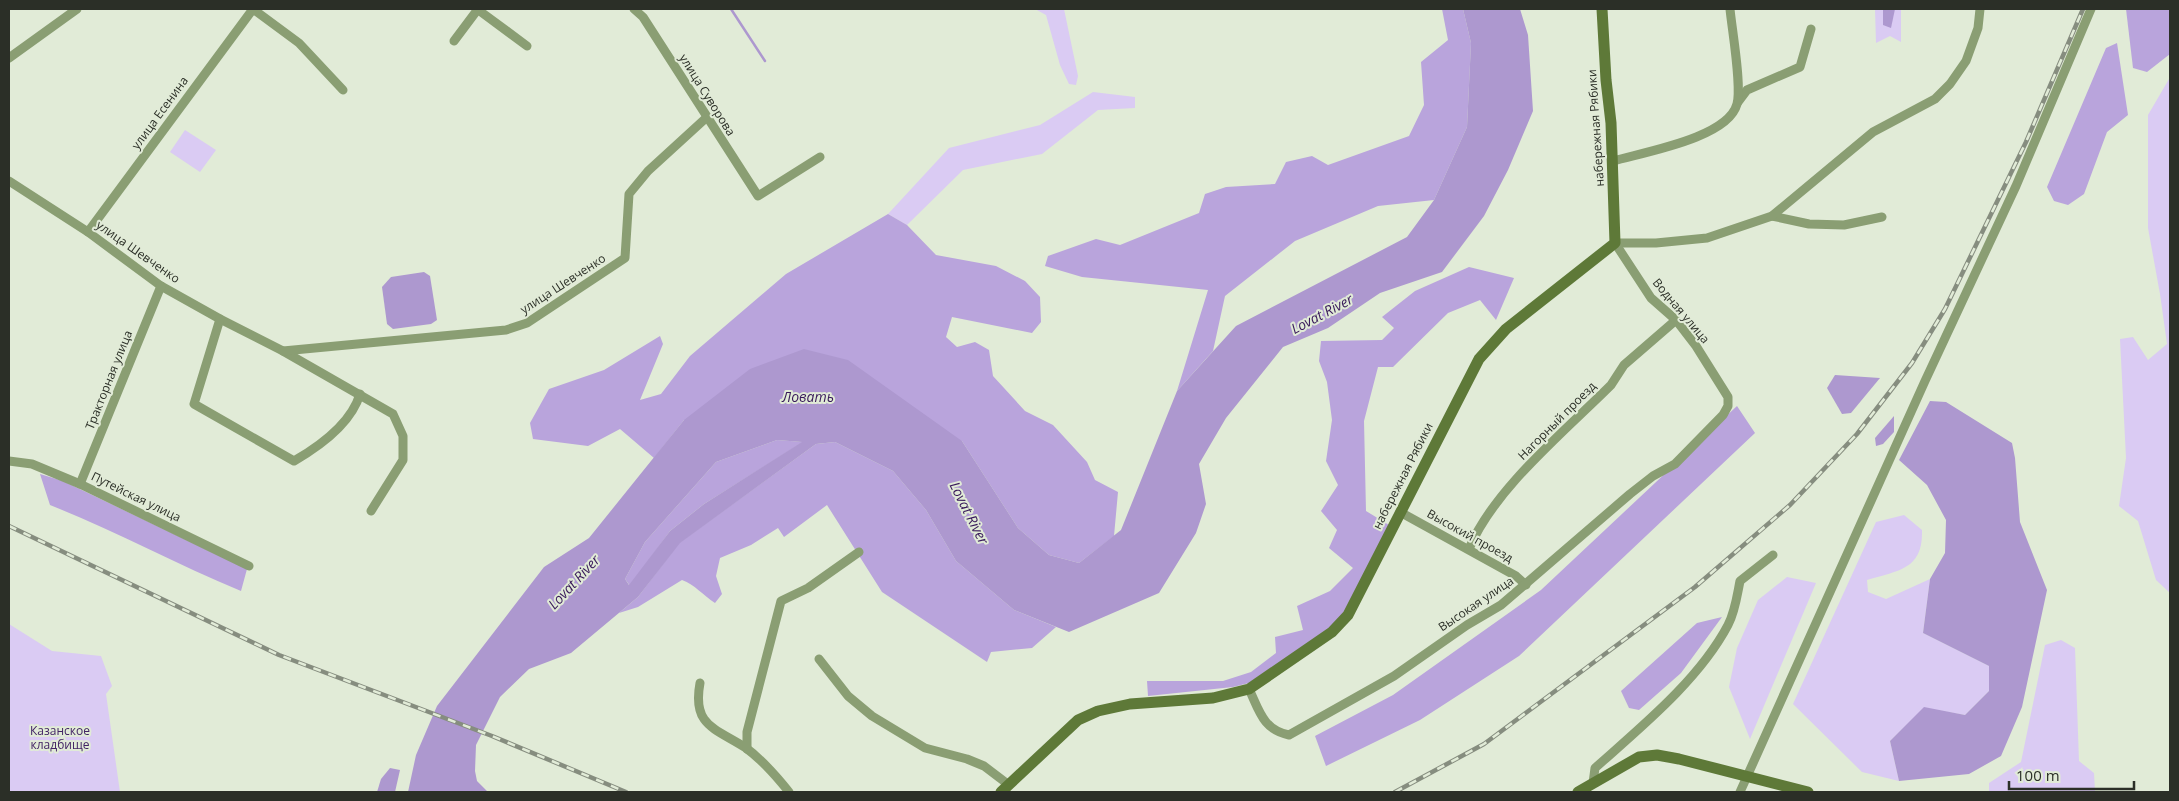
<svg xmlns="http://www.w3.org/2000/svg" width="2179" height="801" font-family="'Open Sans',sans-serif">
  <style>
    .green { fill: #dacbf3 }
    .forest { fill: #b9a4dc }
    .water { fill: #ad98cf; fill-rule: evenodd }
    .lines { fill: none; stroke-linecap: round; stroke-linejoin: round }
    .stream { stroke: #ad98cf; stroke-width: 2.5 }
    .street { stroke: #8a9e73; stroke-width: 9 }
    .secondary { stroke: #5e7938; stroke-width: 11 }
    .rail-casing { stroke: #868d7f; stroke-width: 4.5 }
    .rail { stroke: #e1ebd7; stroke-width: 2.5; stroke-dasharray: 8; stroke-linecap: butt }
    .labels { text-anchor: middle; stroke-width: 4; stroke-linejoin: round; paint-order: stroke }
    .street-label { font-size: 12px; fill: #2b2f27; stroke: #e1ebd7 }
    .park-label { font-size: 12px; fill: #422365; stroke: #e1ebd7 }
    .water-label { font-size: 14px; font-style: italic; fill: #38195a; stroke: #e1ebd7 }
  </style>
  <rect width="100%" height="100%" fill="#e1ebd7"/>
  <g class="green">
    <path d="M1035,9H1064L1078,76L1076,85L1069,84L1060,65L1046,15Z"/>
    <path d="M1875,9H1901V42L1890,36L1876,43Z"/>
    <path d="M2170,69V593L2156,580L2138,521L2119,506L2126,458L2120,339L2133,337L2148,360L2167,344L2160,294L2148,228V115L2169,79Z"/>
    <path d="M1093,92L1135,97V108L1098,110L1042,154L963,170L907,225L888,214L949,148L1040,125Z"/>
    <path d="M185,130L216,150L200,172L170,152Z"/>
    <path d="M1904,515L1922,530C1923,569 1900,570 1867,580L1868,592L1886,599L1930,579L1923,633L1989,666V691L1965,715L1924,708L1890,741L1899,781L1862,772L1793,704L1876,522Z"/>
    <path d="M1787,577L1816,583L1750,739L1729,687L1737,648L1758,600Z"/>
    <path d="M9,624L52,651L101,656L112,686L106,694L120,792H9Z"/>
    <path d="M2061,640L2075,648L2079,761L2094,773L2095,792H1989V783L2021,762L2045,645Z"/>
  </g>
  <g class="forest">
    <path d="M1442,9H1463L1471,43L1467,127L1434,200L1378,206L1295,241L1225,296L1213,351L1177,391L1208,290L1082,277L1045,266L1048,256L1096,239L1120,245L1199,213L1205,194L1226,187L1275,184L1286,162L1312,156L1328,165L1409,136L1424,105L1421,62L1448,40Z"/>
    <path d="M2126,9H2170V54L2147,72L2133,68Z"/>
    <path d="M2117,43L2128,115L2107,132L2084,194L2068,205L2054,201L2047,187L2106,48Z"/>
    <path d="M888,214L907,225L936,255L996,266L1025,281L1040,297L1041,322L1032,333L952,317L946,337L957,347L975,342L989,350L993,376L1025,411L1053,425L1087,462L1095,480L1118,492L1114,536L1079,563L1049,555L1018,528L962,441L684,420L654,458L620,429L588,446L533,439L530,423L549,389L604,370L660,336L663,344L640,400L661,394L690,356L786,274Z"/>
    <path d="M1469,267L1514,278L1496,320L1480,300L1448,313L1393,367H1378L1364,421L1366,511L1389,525L1346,610L1334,625L1249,683L1233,687L1148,696L1147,681H1223L1251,672L1276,653L1275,637L1303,630L1297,606L1330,591L1353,568L1329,548L1337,530L1321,511L1338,485L1326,461L1332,420L1327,382L1319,361L1321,341L1382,340L1394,328L1382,317L1415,291Z"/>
    <path d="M1737,406L1755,433L1519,656L1420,720L1326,766L1315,736L1393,695L1541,590Z"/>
    <path d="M777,440L803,442L704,504L670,531L630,586L625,579L645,542L716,462Z"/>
    <path d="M835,442L893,471L926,510L956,561L1014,610L1056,627L1032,648L991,652L987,662L882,592L827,505L784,537L778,528L751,545L720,558L716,576L722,594L715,603C703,595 695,585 682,580L638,607L619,613L638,597L679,543L816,444Z"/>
    <path d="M40,474L63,481L247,569L241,591C176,564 115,531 50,505Z"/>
    <path d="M1722,617L1681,673L1639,710L1629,708L1621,691L1697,623Z"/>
  </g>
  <g class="water">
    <path d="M1463,9H1520L1528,35L1533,111L1508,170L1484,216L1442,272L1380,293L1328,328L1283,347L1226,418L1199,464L1206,504L1196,533L1159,593L1069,632L1014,610L956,561L926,510L893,471L835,442L816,444L680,543L638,597L571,653L529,669L500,697L476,745L475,771L477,781L488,792H408L416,755L437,706L544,567L589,538L684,420L750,369L804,349L848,360L962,441L1018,528L1049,555L1079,563L1121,530L1177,391L1236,326L1407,237L1434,200L1467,127L1471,43ZM777,440L802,442L704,504L670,531L629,585L625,579L645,542L716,462Z"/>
    <path d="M1883,9H1895L1891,28L1883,25Z"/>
    <path d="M424,272L430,276L437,320L431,324L393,329L387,324L382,287L391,277Z"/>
    <path d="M1835,375L1880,378L1851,413L1842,414L1827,388Z"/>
    <path d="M1930,401L1946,402L2012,443L2015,458L2020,522L2047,590L2022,707L2001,756L1969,774L1899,781L1890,741L1924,707L1965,715L1989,691V666L1923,633L1930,579L1945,553L1946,520L1927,485L1899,460Z"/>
    <path d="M1894,416V432L1883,444L1876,446L1875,438Z"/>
    <path d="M390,768L400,770L395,792H377L381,779Z"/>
  </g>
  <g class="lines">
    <path class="stream" d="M731,9L765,61"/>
    <g class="street">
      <path d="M253,9L299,43L343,90"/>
      <path d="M477,9L527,46"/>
      <path d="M634,9L643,17L758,196L820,157"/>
      <path d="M454,41L478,9"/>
      <path d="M9,58L77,9"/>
      <path d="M1738,102L1747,90L1800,67L1811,29"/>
      <path d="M1613,161C1644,152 1728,138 1737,104C1742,86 1732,30 1730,9"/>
      <path d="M9,181L88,232L161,286L220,319L283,351L393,414L403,436V460L371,511"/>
      <path d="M1772,216L1809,224L1844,225L1882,217"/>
      <path d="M88,232L253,9"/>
      <path d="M1615,243H1656L1707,238L1772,216L1873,132L1935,99L1950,84L1966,61L1978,28L1980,9"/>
      <path d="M220,319L194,404L294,461C320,446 351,424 360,394"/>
      <path d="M283,351L506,330L527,323L625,258L629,194L648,171L706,118"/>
      <path d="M9,461L32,464L80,484L249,566"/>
      <path d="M80,484L161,286"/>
      <path d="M1400,512L1516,576L1526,585"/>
      <path d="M1469,549C1493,490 1565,431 1611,385L1624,365L1676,320"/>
      <path d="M819,659L848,696L872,716L925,748L967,759L984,766L1009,785"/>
      <path d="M700,683C692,726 715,728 746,748C761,759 777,777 789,792"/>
      <path d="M1249,689C1259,710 1263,730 1289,735L1394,676L1467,625L1501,605L1630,494L1653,476L1675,464L1723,415L1728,406V397L1696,346L1676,320L1651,298L1615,243"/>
      <path d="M747,749V732L781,601L808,588L859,552"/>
      <path d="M1593,783L1595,768C1641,727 1699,680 1728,625C1735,612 1737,596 1740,581L1773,555"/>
      <path d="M1740,792L1925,381L2016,186L2091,9"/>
    </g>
    <g class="secondary">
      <path d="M1001,792L1078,720L1098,711L1130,704L1213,698L1249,689L1332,632L1348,615L1479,359L1506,329L1615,243L1611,123L1606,80L1602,9"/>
      <path d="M1578,792L1639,757L1657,755L1679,759L1808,792"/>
    </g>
    <defs>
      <g id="rail">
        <path d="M9,526L279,655L492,736L626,792"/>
        <path d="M1395,792L1484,744L1695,587L1790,505L1857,434L1912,363L1945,309L2026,142L2083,9"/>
      </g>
    </defs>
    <use href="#rail" class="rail-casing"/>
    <use href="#rail" class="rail"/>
  </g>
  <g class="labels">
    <g class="street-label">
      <text transform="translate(707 95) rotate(58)" y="4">улица Суворова</text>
      <text transform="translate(160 113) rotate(-54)" y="4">улица Есенина</text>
      <text transform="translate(1596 128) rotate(-94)" y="4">набережная Рябики</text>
      <text transform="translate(138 252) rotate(35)" y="4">улица Шевченко</text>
      <text transform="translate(563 284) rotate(-33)" y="4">улица Шевченко</text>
      <text transform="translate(1681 311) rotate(50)" y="4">Водная улица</text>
      <text transform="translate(109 380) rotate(-68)" y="4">Тракторная улица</text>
      <text transform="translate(1557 421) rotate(-45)" y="4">Нагорный проезд</text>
      <text transform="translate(1403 476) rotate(-63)" y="4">набережная Рябики</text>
      <text transform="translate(136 497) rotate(26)" y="4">Путейская улица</text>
      <text transform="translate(1470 536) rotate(29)" y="4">Высокий проезд</text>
      <text transform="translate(1476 604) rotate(-34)" y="4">Высокая улица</text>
    </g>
    <g class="park-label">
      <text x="60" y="735">Казанское<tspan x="60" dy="14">кладбище</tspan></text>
    </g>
    <g class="water-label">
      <text transform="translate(1322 314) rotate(-28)" y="5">Lovat River</text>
      <text x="808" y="402">Ловать</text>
      <text transform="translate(969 513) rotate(63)" y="5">Lovat River</text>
      <text transform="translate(574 582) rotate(-47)" y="5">Lovat River</text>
    </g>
  </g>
  <rect width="2179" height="801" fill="none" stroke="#2b2f27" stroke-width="20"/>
  <path d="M2009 781v8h125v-8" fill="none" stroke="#2b2f27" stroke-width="2.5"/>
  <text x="2016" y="781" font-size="15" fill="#2b2f27" stroke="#e1ebd7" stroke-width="4" paint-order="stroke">100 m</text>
</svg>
